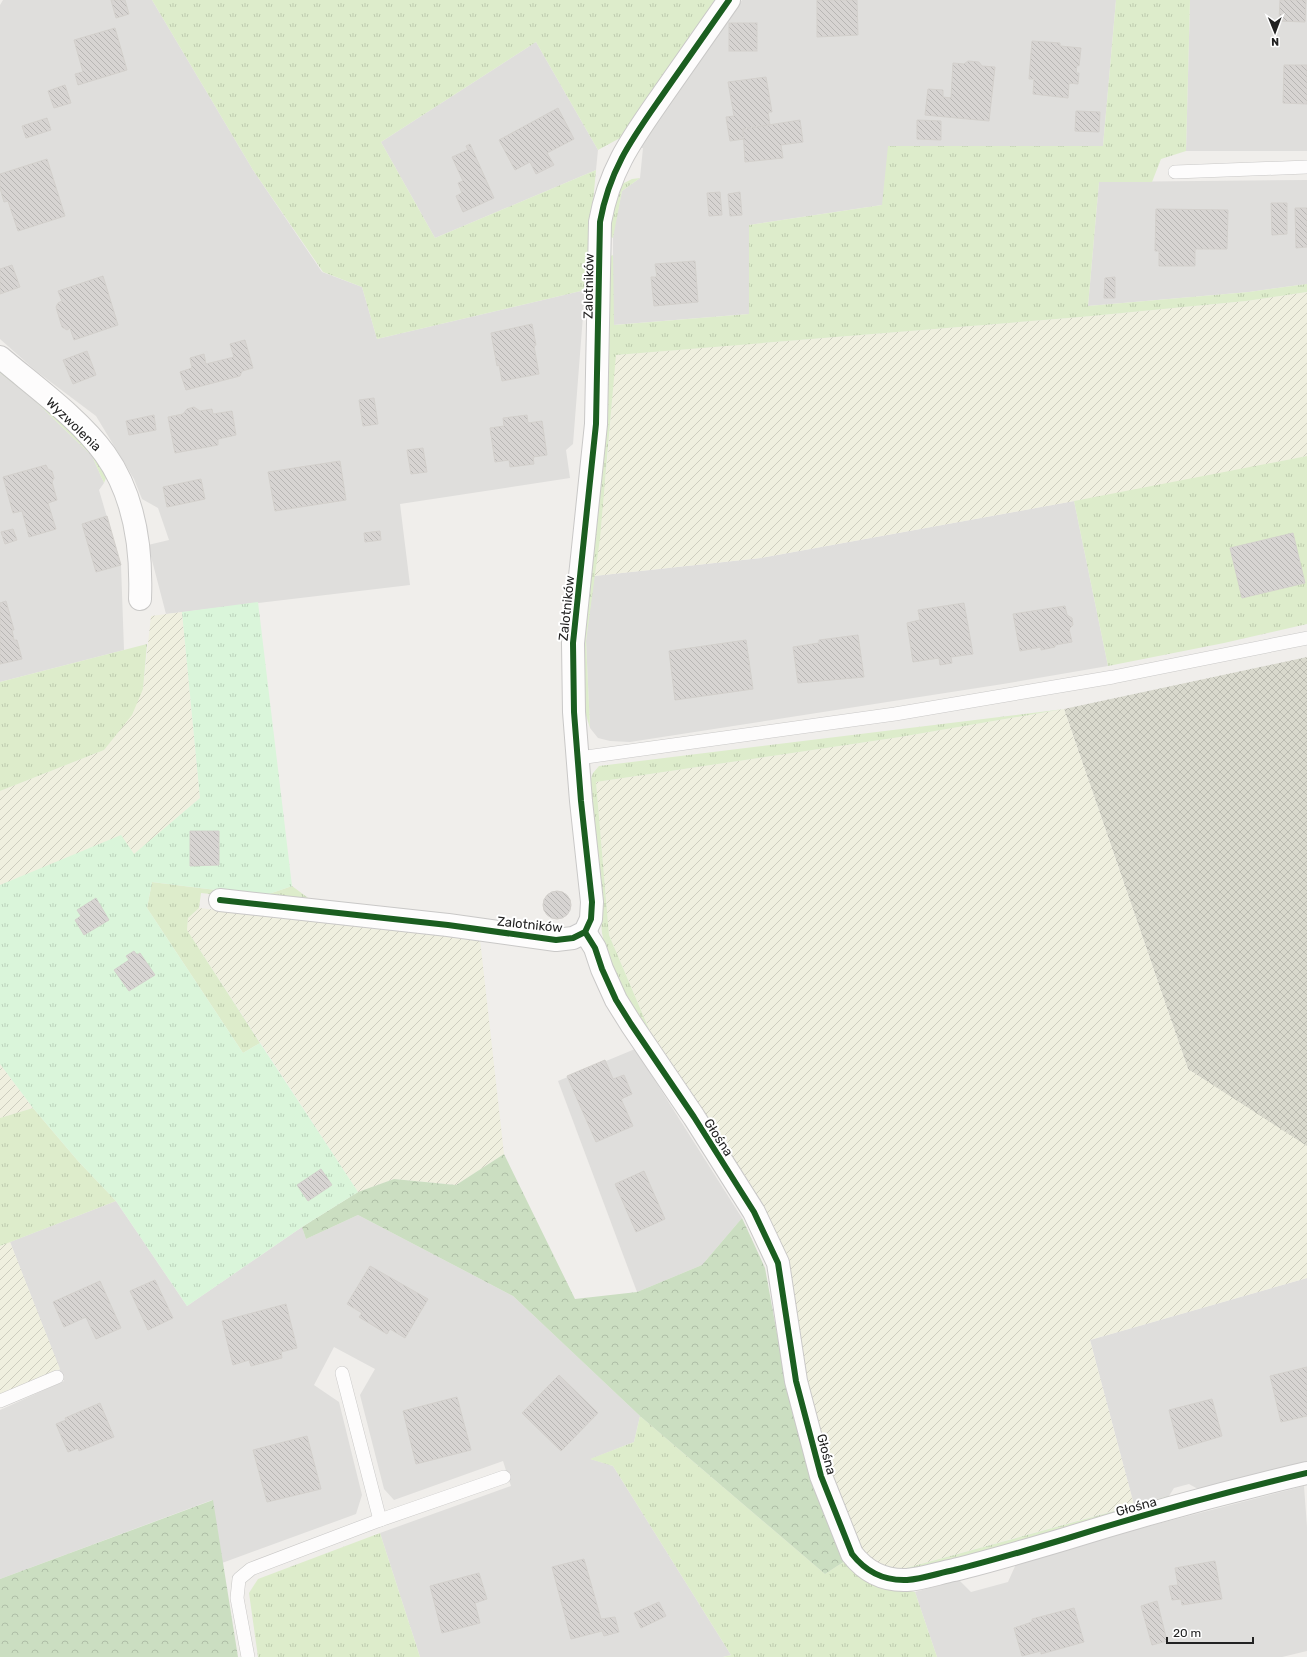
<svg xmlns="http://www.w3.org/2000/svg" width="1307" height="1657" font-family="Rubik,sans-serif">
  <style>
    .residential { fill: #dfdedc }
    .construction { fill: url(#construction-cross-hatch) }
    .farmland { fill: url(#farmland-furrows) }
    .grass { fill: url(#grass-tufts) }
    .forest { fill: url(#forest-crowns) }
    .park { fill: url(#park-tufts) }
    .building { fill: url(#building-back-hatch); stroke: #d3d0cc }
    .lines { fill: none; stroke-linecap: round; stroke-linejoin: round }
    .service-casing { stroke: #c9c8c7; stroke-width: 14 }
    .minor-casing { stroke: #c9c8c7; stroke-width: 24 }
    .service { stroke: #fdfcfc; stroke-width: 13 }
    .minor { stroke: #fdfcfc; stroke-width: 22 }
    .cycleway-casing { stroke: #fff; stroke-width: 8 }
    .cycleway { stroke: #1b5e20; stroke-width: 6 }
    .labels { text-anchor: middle; stroke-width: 4; stroke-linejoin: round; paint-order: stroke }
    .street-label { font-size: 13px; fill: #222; stroke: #fff }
  </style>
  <defs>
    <pattern id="construction-cross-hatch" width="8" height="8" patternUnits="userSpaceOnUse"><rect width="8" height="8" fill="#d9d9cd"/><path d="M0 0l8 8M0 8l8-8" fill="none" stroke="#babab0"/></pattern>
    <pattern id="farmland-furrows" width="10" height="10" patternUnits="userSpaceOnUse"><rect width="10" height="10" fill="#efefdf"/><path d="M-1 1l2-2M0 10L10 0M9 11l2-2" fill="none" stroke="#cdcdbf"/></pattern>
    <pattern id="grass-tufts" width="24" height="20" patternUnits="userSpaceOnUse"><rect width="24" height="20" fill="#ddeccb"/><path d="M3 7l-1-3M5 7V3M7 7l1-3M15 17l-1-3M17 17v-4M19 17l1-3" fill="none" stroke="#bdcaae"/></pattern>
    <pattern id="forest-crowns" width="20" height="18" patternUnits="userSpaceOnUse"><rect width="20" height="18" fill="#cbdec1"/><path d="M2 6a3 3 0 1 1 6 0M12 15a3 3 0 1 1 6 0" fill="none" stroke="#aebea6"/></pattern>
    <pattern id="park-tufts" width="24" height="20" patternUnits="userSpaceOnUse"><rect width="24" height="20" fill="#daf5da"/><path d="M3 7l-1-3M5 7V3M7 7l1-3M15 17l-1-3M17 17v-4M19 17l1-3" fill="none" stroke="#bbd2bb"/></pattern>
    <pattern id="building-back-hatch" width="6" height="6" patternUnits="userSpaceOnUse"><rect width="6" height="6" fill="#d7d4d2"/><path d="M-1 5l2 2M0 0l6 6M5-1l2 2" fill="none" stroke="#b8b6b4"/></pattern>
  </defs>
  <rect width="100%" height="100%" fill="#f0eeeb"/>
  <g class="residential">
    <path d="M3,0H152L253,170L322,272L362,287L377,339L585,290L573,444L566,450L570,478L400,504L410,585L166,614L148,545L169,540L158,508L142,499L134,479L96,416L36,371L0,339V5Z"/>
    <path d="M742,0H1116L1103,146L1005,147L882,205L749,225V314L613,325V234L622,191L640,178L643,148H639Z"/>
    <path d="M1190,0H1307V151H1186Z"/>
    <path d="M536,42L598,150L596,170L435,238L381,142Z"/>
    <path d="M1307,180V284L1249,292L1088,306L1099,182Z"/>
    <path d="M0,373L32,398L92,456L104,483L99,490L121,565L124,650L0,682Z"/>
    <path d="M1074,501L1108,666L1003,684L630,742L610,741L598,738L590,728L586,641L594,576L761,558Z"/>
    <path d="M635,1049L742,1218L702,1265L637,1292L558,1081Z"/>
    <path d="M116,1201L187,1306L302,1227L306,1239L358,1215L513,1296L640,1416L634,1442L591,1459L613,1466L731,1655L723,1657H420L380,1533L511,1486L503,1461L394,1500L384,1489L360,1395L375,1369L334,1347L314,1385L339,1402L362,1495L356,1514L222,1563L212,1500L0,1579V1410L64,1381L10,1242Z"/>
    <path d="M1307,1278V1462L1198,1489L1189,1484L1174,1488L1169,1496L1134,1505L1090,1340Z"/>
    <path d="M1304,1486L1307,1527V1651L1282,1657H937L915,1592L959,1580L971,1592L1008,1582L1016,1564L1076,1545Z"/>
  </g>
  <path class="construction" d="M1307,657V1149L1188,1069L1064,709Z"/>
  <g class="farmland">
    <path d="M1307,292V456L1190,480L761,558L594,576L608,454L615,355L1081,317L1246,301Z"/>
    <path d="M182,612L200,798L134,855L0,885V791L104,750L143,689L151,616Z"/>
    <path d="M1064,709L1188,1069L1307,1146V1278L1090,1340L1134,1505L899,1570L884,1569L859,1552L831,1470L806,1378L788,1258L760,1201L654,1041L609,935L596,782L900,737Z"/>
    <path d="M199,908L480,939L504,1154L456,1185L394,1179L358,1192L187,930L188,918Z"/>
    <path d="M0,1064L33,1108L0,1118Z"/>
    <path d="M10,1242L60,1369L0,1395V1246Z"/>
  </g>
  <g class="grass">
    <path d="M152,0H717L620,138L598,150L536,42L381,142L435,238L596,170L585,290L377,339L362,287L323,272L253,170Z"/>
    <path d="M1116,0H1190L1186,151L1161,159L1152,182H1099L1088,306L1249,292L1307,284V292L1246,301L1081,317L616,355L600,538L586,641L590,728L585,712L582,674L606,258L613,255L614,325L749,314V225L882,205L888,146H1103Z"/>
    <path d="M640,178L622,191L613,238L609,236L613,207L622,184L632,179Z"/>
    <path d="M0,368L77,433L105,470L106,478L104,483L92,456L32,398L0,373Z"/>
    <path d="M1307,456V624L1224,643L1108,666L1074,501Z"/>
    <path d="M147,644L143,689L132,715L104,750L0,791V682Z"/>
    <path d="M1064,709L900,737L596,782L609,935L654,1041L628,1009L609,965L602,933L589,784L593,773L599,766Z"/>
    <path d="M152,882L263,896L292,886L311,900L303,904L201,893L199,908L188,918L187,930L260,1043L243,1053L147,908Z"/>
    <path d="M33,1108L78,1161L116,1201L0,1246V1118Z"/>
    <path d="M640,1416L825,1574L845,1561L884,1585L915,1592L937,1657H723L731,1655L613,1466L590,1459L634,1442Z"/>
    <path d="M1169,1496L1164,1504L905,1575L899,1570Z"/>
    <path d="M380,1533L420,1657H258L249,1593L258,1579Z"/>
  </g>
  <g class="forest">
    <path d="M504,1154L575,1299L637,1292L702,1265L742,1218L765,1268L786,1383L845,1561L825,1574L640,1416L513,1296L358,1215L306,1239L302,1227L358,1192L394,1179L456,1185Z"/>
    <path d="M213,1500L238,1657H0V1579Z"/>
  </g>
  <path class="park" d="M258,602L292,886L263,896L152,882L147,908L243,1053L260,1043L358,1192L302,1227L187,1306L116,1201L78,1161L33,1108L0,1064V885L121,835L134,854L200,798L182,612Z"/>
  <g class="building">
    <path d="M111,0H125L129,14L116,18Z"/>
    <path d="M817,0H857L858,35L817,37Z"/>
    <path d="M1280,0H1306L1305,22L1279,21Z"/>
    <rect x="729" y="23" width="28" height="28"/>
    <path d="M115,28L127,70L78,85L75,74L83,72L74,40Z"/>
    <path d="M1032,41L1060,43V46L1081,48L1079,66L1077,65L1076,73H1079L1078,84L1069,83L1068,98L1033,94L1034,79H1029Z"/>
    <path d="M968,61L979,62L982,66L995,67L989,121L925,115L928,89L943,90V97L951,98L953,63L964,64Z"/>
    <path d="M1284,65H1307V104L1283,103Z"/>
    <path d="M766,77L772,112H768L770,125L743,129L744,139L730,141L726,117L734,116L728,82Z"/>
    <path d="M65,85L71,103L54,108L48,91Z"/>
    <path d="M558,108L574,139L547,153L554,165L536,174L530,162L515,170L499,140Z"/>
    <path d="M1076,111L1100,112L1099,132L1075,131Z"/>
    <path d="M47,118L51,130L26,138L22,126Z"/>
    <path d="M800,120L803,142L781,145L783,158L745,162L743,129Z"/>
    <path d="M917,120L941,121V140L917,139Z"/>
    <path d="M470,144L494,198L463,212L456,196L462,193L458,183L463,181L452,157L468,150L466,146Z"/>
    <path d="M47,159L65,216L18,231L8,201L4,202L0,188V174Z"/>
    <path d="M720,192L722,215L709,216L707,193Z"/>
    <path d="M740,192L742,215L730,216L728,194Z"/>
    <path d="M1271,203H1287V234L1272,235Z"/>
    <path d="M1295,208H1307V247L1296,248Z"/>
    <path d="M1156,209L1228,210L1227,249H1195V266H1159V251H1155Z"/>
    <path d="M695,261L698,302L654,306L651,277H657L655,264Z"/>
    <path d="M12,265L20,287L0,294V269Z"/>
    <path d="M103,276L118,325L74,340L70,328L67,330L62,327L56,307L58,303L62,301L58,291Z"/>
    <path d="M1115,277V298H1104L1105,278Z"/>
    <path d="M532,324L536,345L534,346L539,374L502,381L499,365L497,366L491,333Z"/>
    <path d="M245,340L253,368L242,371L240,376L186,390L180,372L192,368L190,358L204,354L206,364L234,357L230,344Z"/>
    <path d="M87,351L96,375L73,384L63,360Z"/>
    <path d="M374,398L378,424L363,426L359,400Z"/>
    <path d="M194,407L200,411L212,409L213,414L232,411L236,435L218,439V445L175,453L168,417L183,414L187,409Z"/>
    <path d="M154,415L156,430L129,435L126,421Z"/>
    <path d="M527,415L528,423L542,421L547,455L533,457L534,464L510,467L509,460L495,462L490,428L504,426L503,418Z"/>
    <path d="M423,448L427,472L411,474L407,450Z"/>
    <path d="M340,461L346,500L275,511L268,472Z"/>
    <path d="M46,465L48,469L52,471L54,478L52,482L57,500L48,503L56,529L29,537L22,511L13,513L3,477Z"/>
    <path d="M201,479L205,499L167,507L163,487Z"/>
    <path d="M107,516L121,565L96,572L82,524Z"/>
    <path d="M13,529L17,540L5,544L1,532Z"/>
    <path d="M380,531L381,540L365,542L364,533Z"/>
    <path d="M1293,533L1305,583L1242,598L1230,548Z"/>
    <path d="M6,601L14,630H12L14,640H17L22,659L0,664V603Z"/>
    <path d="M964,603L973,654L951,657L952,663L940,665L939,658L913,662L907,623L920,620L918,610Z"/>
    <path d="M1065,606L1067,615L1072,618L1073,625L1069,629L1072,642L1055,645V647L1041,650V647L1020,651L1013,614Z"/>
    <path d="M858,635L864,677L798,683L793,647L819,643V640Z"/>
    <path d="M746,640L753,689L675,700L669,651Z"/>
    <path d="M190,831H219V865L190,866Z"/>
    <circle cx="557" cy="905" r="14"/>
    <path d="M96,898L109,920L84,935L75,920L81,916L77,910Z"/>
    <path d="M134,951L137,955L140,953L155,975L129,991L114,970L129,960L126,956Z"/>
    <path d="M605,1060L613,1079L624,1075L632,1094L621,1099L633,1126L596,1142L567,1076Z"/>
    <path d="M321,1169L332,1185L308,1201L297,1185Z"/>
    <path d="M644,1171L665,1219L636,1232L615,1184Z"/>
    <path d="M370,1266L428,1299L405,1338L390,1329L387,1334L359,1317L362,1313L347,1304Z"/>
    <path d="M155,1280L173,1318L148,1330L130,1291Z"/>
    <path d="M100,1281L121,1328L96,1339L86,1317L64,1327L53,1302Z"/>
    <path d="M286,1304L297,1348L281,1352L282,1358L251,1366L249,1360L233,1365L222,1321Z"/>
    <path d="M1307,1367V1416L1281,1422L1270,1376Z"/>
    <path d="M559,1375L598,1413L561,1451L522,1413Z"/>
    <path d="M457,1397L471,1450L416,1464L403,1411Z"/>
    <path d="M1212,1399L1222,1436L1179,1449L1169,1410Z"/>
    <path d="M100,1403L114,1437L79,1451L78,1448L68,1452L56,1424L66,1420L65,1418Z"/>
    <path d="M307,1436L321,1489L267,1502L253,1450Z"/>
    <path d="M584,1559L601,1619L615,1617L619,1632L604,1636L602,1631L571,1639L552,1567Z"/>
    <path d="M1215,1561L1222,1599L1182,1605L1181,1599L1172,1600L1169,1586L1178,1585L1175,1568Z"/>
    <path d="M479,1573L487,1599L475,1603L480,1623L442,1633L430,1586Z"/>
    <path d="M1157,1601L1167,1641L1152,1645L1141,1606Z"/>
    <path d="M659,1602L666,1616L641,1628L634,1613Z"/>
    <path d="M1074,1608L1084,1642L1041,1654V1651L1022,1656L1014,1628L1032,1622V1619Z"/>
  </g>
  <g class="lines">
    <defs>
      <g id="service">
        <path d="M1175,172L1307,167"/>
        <path d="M579,758L895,714L1113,677L1307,638"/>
        <path d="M342,1373L380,1520"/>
        <path d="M0,1401L57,1377"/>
        <path d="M248,1657L237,1598L239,1579L251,1569L380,1520L504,1477"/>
      </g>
      <g id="minor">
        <path d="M0,357C34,386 79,418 105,454C135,496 142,548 140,599"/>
        <path d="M220,900L448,925L556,940L573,938L585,932L591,919L592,902L581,801L574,712L573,643L596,424L600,222C610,166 635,135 666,90C687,60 708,30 729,0"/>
        <path d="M585,932L595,948L602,969L616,1000L631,1024L694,1117L754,1212L778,1263L796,1381L821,1476L852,1554C866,1572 884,1581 907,1580C922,1579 939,1573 954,1570C991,1561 1028,1550 1065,1539C1145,1514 1226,1492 1307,1473"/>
      </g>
    </defs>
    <use href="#service" class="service-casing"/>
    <use href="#minor" class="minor-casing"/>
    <use href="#service" class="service"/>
    <use href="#minor" class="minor"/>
    <defs>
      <g id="cycleway">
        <path d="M220,900L448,925L556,940L573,938L585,932L591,919L592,902L581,801L574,712L573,643L596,424L600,222C610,166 635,135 666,90C687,60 708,30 729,0"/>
        <path d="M585,932L595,948L602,969L616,1000L631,1024L694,1117L754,1212L778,1263L796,1381L821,1476L852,1554C866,1572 884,1581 907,1580C922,1579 939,1573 954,1570C991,1561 1028,1550 1065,1539C1145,1514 1226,1492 1307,1473"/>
      </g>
    </defs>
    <use href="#cycleway" class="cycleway-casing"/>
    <use href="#cycleway" class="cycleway"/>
  </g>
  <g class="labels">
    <g class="street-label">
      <text transform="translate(588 286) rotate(-89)" y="5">Zalotników</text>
      <text transform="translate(74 424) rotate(44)" y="5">Wyzwolenia</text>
      <text transform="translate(566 608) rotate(-84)" y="5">Zalotników</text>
      <text transform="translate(530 924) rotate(6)" y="5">Zalotników</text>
      <text transform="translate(719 1137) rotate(57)" y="5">Głośna</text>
      <text transform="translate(827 1454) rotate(75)" y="5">Głośna</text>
      <text transform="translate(1136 1506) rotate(-15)" y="5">Głośna</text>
    </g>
  </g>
  <g transform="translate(1275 32) rotate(179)" stroke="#ffffff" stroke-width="3" paint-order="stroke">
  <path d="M0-3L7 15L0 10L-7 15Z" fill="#222222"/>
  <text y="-6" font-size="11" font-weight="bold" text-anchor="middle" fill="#222222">N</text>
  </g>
  <path d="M1167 1637v6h86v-6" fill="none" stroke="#222222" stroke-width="2"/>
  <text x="1173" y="1637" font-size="12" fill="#222222" stroke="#ffffff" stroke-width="3" paint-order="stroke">20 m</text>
</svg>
